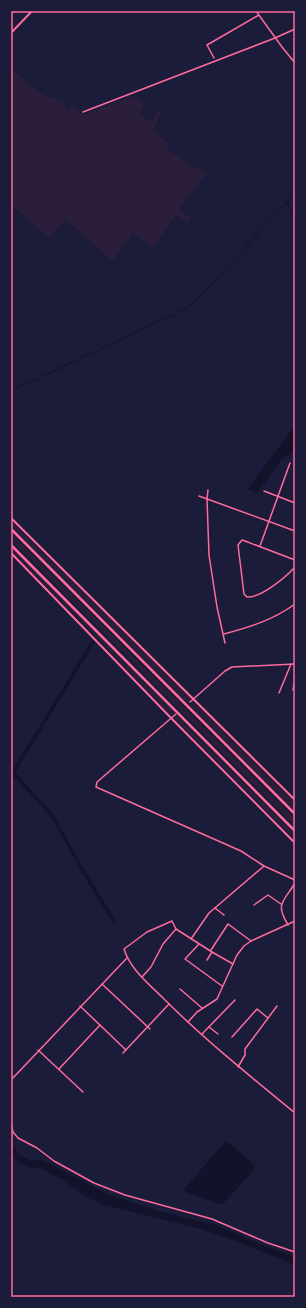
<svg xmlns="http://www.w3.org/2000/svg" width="306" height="1308" font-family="Rubik,sans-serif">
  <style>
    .green { fill: #2a1e3b }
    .water { fill: #12122b }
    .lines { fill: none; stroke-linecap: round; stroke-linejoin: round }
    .stream { stroke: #12122b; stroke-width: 1 }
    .canal { stroke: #12122b; stroke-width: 3.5 }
    .minor { stroke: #ff6b9d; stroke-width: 1.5 }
    .tertiary { stroke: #ff6b9d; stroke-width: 1.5 }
    .secondary { stroke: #ff6b9d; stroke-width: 2 }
    .primary { stroke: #ff6b9d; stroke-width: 2 }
    .motorway { stroke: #ff6b9d; stroke-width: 2.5 }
    .neatline { fill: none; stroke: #ff6b9d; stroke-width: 1.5 }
  </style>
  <rect width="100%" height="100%" fill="#1b1b3a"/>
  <g class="green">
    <path d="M11,69L40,93L59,101L61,100L67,109L73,106L83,115L133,96L144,104L139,114L152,122L157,111L161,113L153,131L169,143L166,148L185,161L186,163L194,169L199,167L206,173L179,210L191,218L187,223L176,214L154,247L133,233L112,261L66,219L49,238L13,206L11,207Z"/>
    <path d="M11,521L188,695L191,699L189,701L186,702L11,526Z"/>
    <path d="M11,533L295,819V826L11,540Z"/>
    <path d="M11,547L166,703L175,712L174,714L172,715L168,713L92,632L11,551Z"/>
    <path d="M193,702L195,703L295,803V811L189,705Z"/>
    <path d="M176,715L295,834V840L174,718Z"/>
  </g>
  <g class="water">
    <path d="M295,425C295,440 298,452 282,459L257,493L248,489Z"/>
    <path d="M225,1142H228L251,1162L255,1167L252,1172L222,1205L186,1192L184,1189Z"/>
    <path d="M11,1143L20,1155L29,1160L43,1161L54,1166L107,1194L158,1211L215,1225L263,1245L295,1257V1265L228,1238L201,1229L104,1205L88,1198L63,1180L42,1169L29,1167L22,1164L11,1156Z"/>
  </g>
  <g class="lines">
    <g class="stream">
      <path d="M287,203L295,219"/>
      <path d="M11,391L185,309L195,302L295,193"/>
    </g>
    <g class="canal">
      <path d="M13,773L51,814L89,881L114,921"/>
      <path d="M11,776L93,642"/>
    </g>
    <g class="minor">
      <path d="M214,58L207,45L259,15"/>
      <path d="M83,112L275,38"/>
      <path d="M208,490L207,499L209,555L217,607L225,643"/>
      <path d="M264,491L295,503"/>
      <path d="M199,496L295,531"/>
      <path d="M260,546L290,463"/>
      <path d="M295,560L245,541L242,540L238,545L244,594L247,597C261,598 286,577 295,567"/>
      <path d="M224,634C250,627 273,620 295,604"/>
      <path d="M293,690L295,680"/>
      <path d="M279,693L291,664"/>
      <path d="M190,702L225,671L232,667L295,664"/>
      <path d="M176,714L97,782L96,787L241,851L264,866"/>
      <path d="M254,905L268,895L281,904"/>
      <path d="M215,908L224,915"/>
      <path d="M288,925C275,903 283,903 295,883"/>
      <path d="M191,939L209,913L264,866L295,880"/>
      <path d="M199,944L185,959L222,986"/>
      <path d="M211,950L228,924L251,941"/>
      <path d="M207,960L212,952"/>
      <path d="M233,964L212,952L176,929L172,921L147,932L124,949C130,969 149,984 164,999C205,1040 250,1076 295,1113"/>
      <path d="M142,977L151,967L163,944L176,929"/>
      <path d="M102,984L150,1029"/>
      <path d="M180,989L202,1008"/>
      <path d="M80,1006L126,1050"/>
      <path d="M188,1022L197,1012L217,999L237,955L244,946L251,941L295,921"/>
      <path d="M209,1027L218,1034"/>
      <path d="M202,1034L235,1000"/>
      <path d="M232,1037L257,1009L268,1018"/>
      <path d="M38,1050L83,1092"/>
      <path d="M123,1053L169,1004"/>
      <path d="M238,1067L245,1055V1049L277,1006"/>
      <path d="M59,1069L100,1025"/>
      <path d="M11,1080L127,958"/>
      <path d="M11,1123L13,1132L18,1138L37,1148L54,1161L94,1183L125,1195L212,1219L268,1243L295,1252"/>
    </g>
    <g class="tertiary">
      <path d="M256,11L282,47L295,63"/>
      <path d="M275,38L295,29"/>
    </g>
    <g class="secondary">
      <path d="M11,518L295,800"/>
      <path d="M11,553L171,718L295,843"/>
    </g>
    <path class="primary" d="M11,33L32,11"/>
    <g class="motorway">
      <path d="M11,529L295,814"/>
      <path d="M11,545L295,831"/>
    </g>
  </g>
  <rect width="306" height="1308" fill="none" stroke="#1b1b3a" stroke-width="24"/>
  <rect x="12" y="12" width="282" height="1284" class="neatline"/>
</svg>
